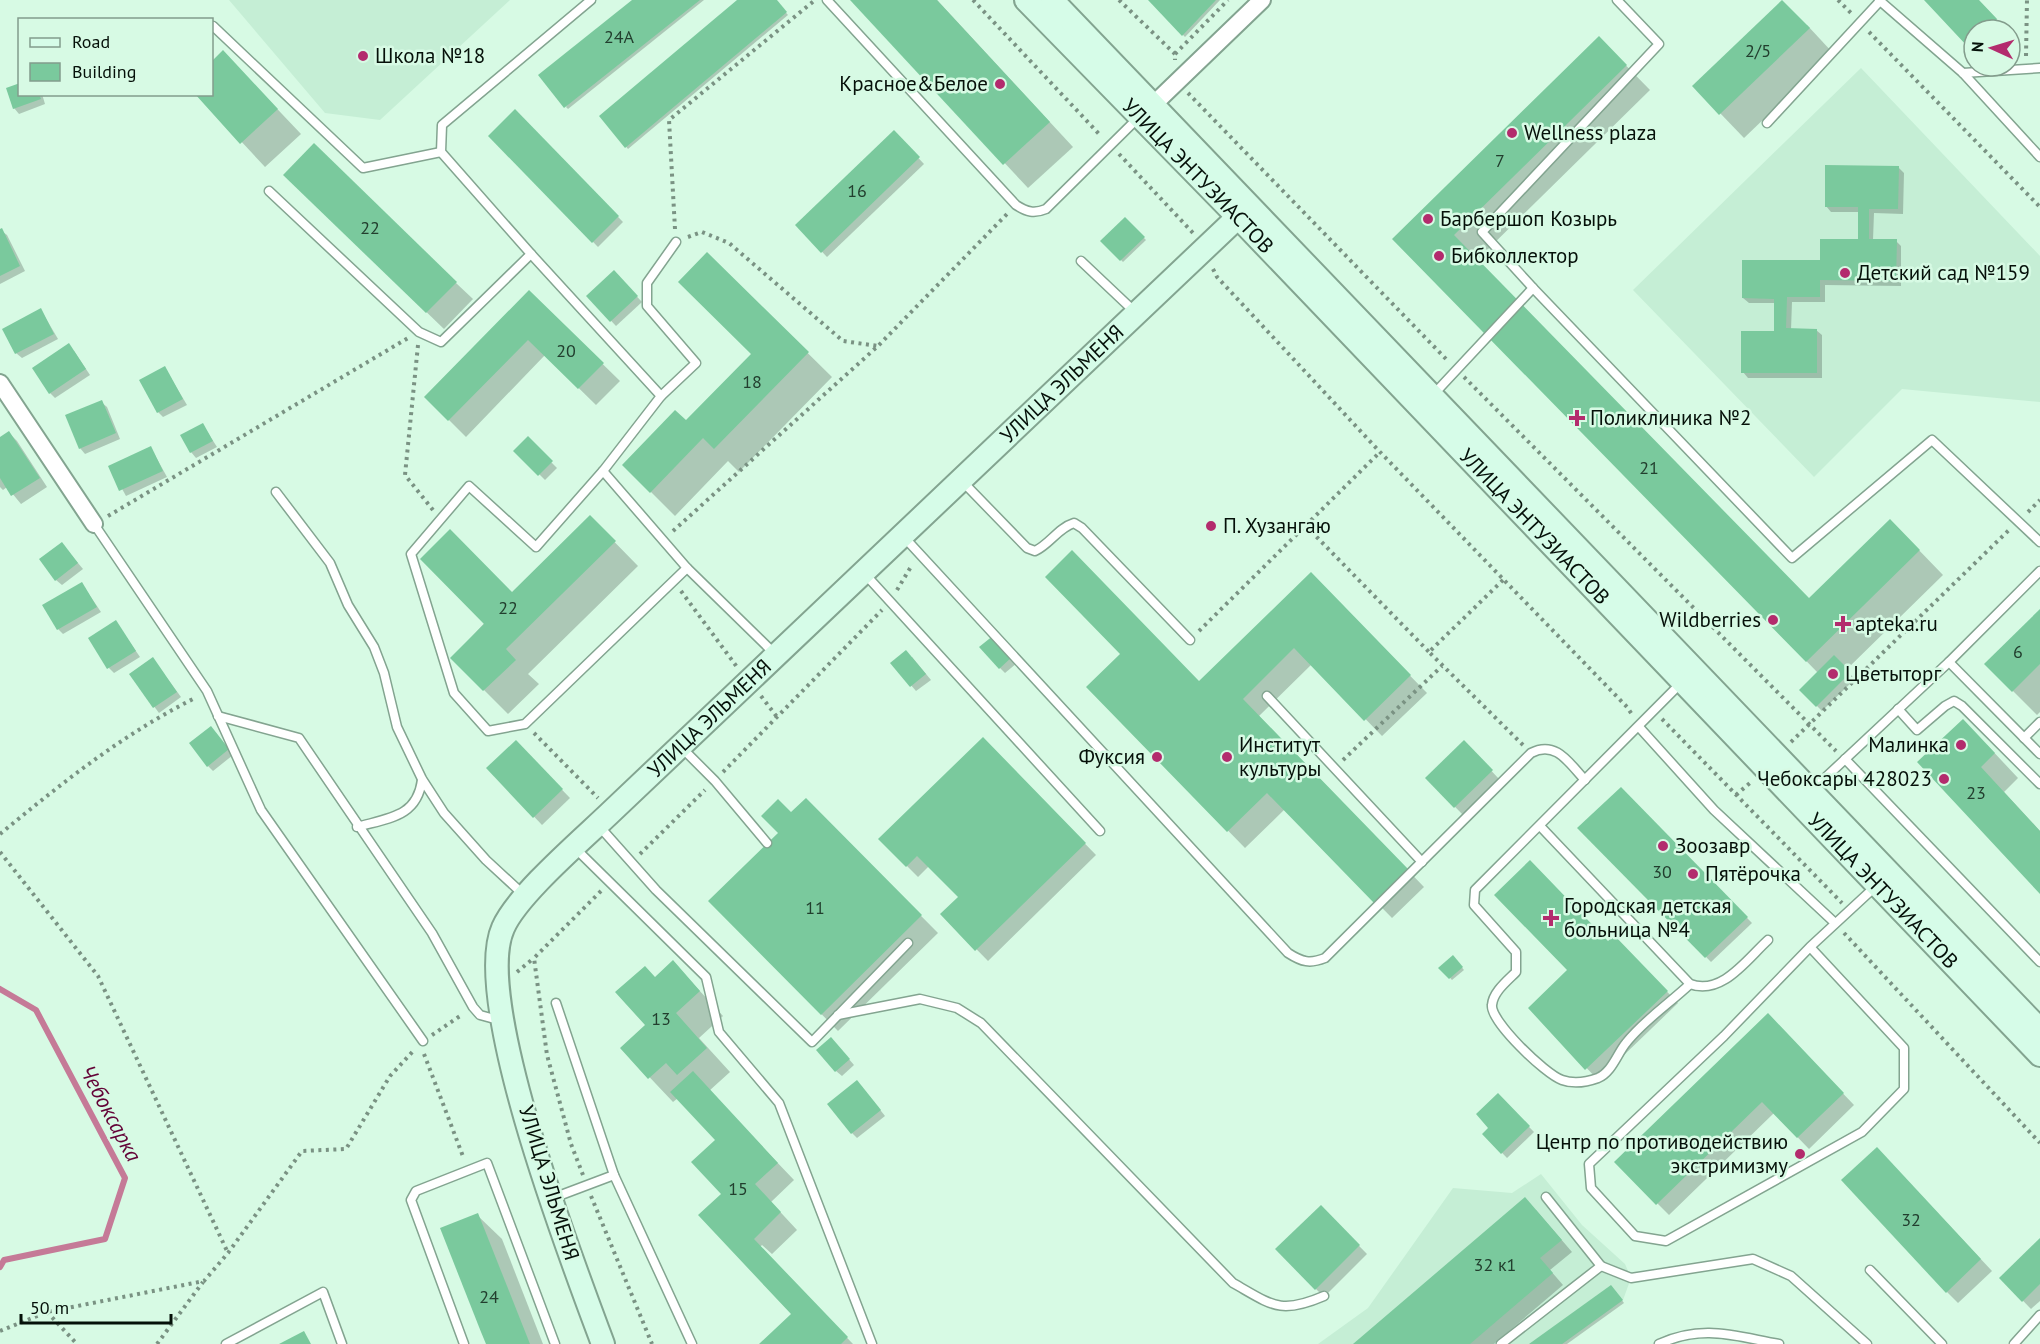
<svg xmlns="http://www.w3.org/2000/svg" width="2040" height="1344" font-family="'PT Sans',sans-serif">
  <style>
    .built { fill: #c5eed5 }
    .shadow { fill: #0003 }
    .lines { fill: none; stroke-linecap: round; stroke-linejoin: round }
    .stream { stroke: #c57a97; stroke-width: 6 }
    .building { fill: #7ac99d }
    .lane-casing { stroke: #83a490; stroke-width: 11 }
    .street-casing { stroke: #83a490; stroke-width: 20 }
    .secondary-casing { stroke: #83a490; stroke-width: 26 }
    .path { stroke: #7a9283; stroke-width: 4; stroke-dasharray: 3 4.5; stroke-linecap: butt }
    .lane { stroke: #fff; stroke-width: 8 }
    .street { stroke: #fff; stroke-width: 16 }
    .secondary { stroke: #d6fce8; stroke-width: 22 }
    .poi-dot { fill: #b32b6d; stroke: #d7fae4; stroke-width: 2 }
    .labels { text-anchor: middle; stroke-width: 5; stroke-linejoin: round; paint-order: stroke }
    .number-label { font-size: 18px; fill: #223e2e }
    .poi-label { font-size: 21px; fill: #051009; stroke: #d7fae4; text-anchor: start }
    .street-label { font-size: 21px; fill: #051009; stroke: #d7fae4 }
    .water-label { font-size: 22px; font-style: italic; fill: #630337; stroke: #d7fae4 }
  </style>
  <rect width="100%" height="100%" fill="#d7fae4"/>
  <g class="built">
    <path d="M229,0H510L380,120L325,113Z"/>
    <path d="M1861,68L2040,256V402L1902,389L1814,477L1633,290Z"/>
    <path d="M1541,1174L1582,1225L1625,1264L1631,1278L1623,1300L1562,1344H1318L1368,1308L1453,1188L1512,1193Z"/>
  </g>
  <g class="shadow">
    <path d="M635,0H704L568,109L566,107Z"/>
    <path d="M739,0H775L788,15L628,149L601,116Z"/>
    <path d="M852,0H937L1073,147L1028,188Z"/>
    <path d="M1150,0H1220L1185,37Z"/>
    <path d="M1926,0H1978L2007,30H1974V50Z"/>
    <path d="M1807,25L1833,53L1744,138L1694,86Z"/>
    <path d="M2010,34L2020,44L2010,54Z"/>
    <path d="M1599,38L1650,90L1477,260L1809,600L1914,545L1943,575L1846,670L1855,679L1822,711L1801,690L1818,673L1394,239Z"/>
    <path d="M223,52L301,134L265,167L197,94H212V63Z"/>
    <path d="M20,94H42L45,104L19,114L14,108Z"/>
    <path d="M515,111L623,222L598,247L490,136Z"/>
    <path d="M894,132L924,164L827,257L797,225Z"/>
    <path d="M1898,167L1904,173L1903,214L1874,213L1873,240L1896,241L1901,246V286L1825,285V302H1792L1791,330H1816L1822,335V378H1748L1743,372L1775,333L1776,303H1749L1743,298L1821,262L1859,240V212H1831L1826,206Z"/>
    <path d="M302,192L456,283L473,299L444,329Z"/>
    <path d="M1125,219L1146,240L1123,262L1102,241Z"/>
    <path d="M0,230L7,235L25,271L0,284Z"/>
    <path d="M707,254L832,377L739,472L728,461L675,516L624,465L686,422L753,354Z"/>
    <path d="M614,272L642,302L616,326L588,296Z"/>
    <path d="M529,292L620,381L596,405L545,355L466,437L426,397Z"/>
    <path d="M41,310L58,339L22,358L16,353Z"/>
    <path d="M74,351L90,375L55,398L50,393Z"/>
    <path d="M165,368L187,405L163,417L158,412Z"/>
    <path d="M101,402L107,407L120,439L85,454L80,448Z"/>
    <path d="M203,425L217,447L196,458L191,452Z"/>
    <path d="M9,433L17,441L47,487L21,504L7,487L3,490L0,487V438Z"/>
    <path d="M528,439L557,468L545,480L516,451Z"/>
    <path d="M151,448L167,477L126,496L110,467Z"/>
    <path d="M590,517L638,566L528,674L539,684L508,714L452,658L512,593Z"/>
    <path d="M62,544L83,569L62,585L56,580Z"/>
    <path d="M82,584L101,612L63,634L58,629Z"/>
    <path d="M1327,591L1427,693L1382,736L1312,664L1259,716L1424,887L1392,918L1285,809L1245,848L1088,687L1199,683Z"/>
    <path d="M2040,611V712L2037,715L1986,664Z"/>
    <path d="M116,622L140,657L114,673L109,668Z"/>
    <path d="M999,642L1017,663L1005,673L1000,668Z"/>
    <path d="M912,657L931,680L916,691L892,663Z"/>
    <path d="M153,659L181,697L159,713L131,675Z"/>
    <path d="M216,733L233,755L213,771L208,766Z"/>
    <path d="M983,739L1096,855L988,961L942,914L960,897L929,866L918,877L880,839Z"/>
    <path d="M516,742L570,798L542,825L488,768Z"/>
    <path d="M1464,742L1500,780L1463,815L1427,778Z"/>
    <path d="M1987,745L2018,778L2004,792L2040,831V891L1920,762Z"/>
    <path d="M1621,789L1752,923L1711,962L1580,828Z"/>
    <path d="M806,800L938,933L838,1031L711,901L780,833L792,814Z"/>
    <path d="M1614,937L1678,1003L1598,1080L1530,1008Z"/>
    <path d="M1453,957L1464,970L1452,980L1441,968Z"/>
    <path d="M673,962L723,1016L699,1038L730,1072L709,1091L794,1180L771,1202L797,1230L772,1254L762,1245L760,1247L853,1344H763L793,1314L723,1194L717,1140L678,1098L673,1102L622,1048L647,1025L655,979Z"/>
    <path d="M1768,1015L1854,1105L1809,1149L1774,1113L1669,1215L1616,1162Z"/>
    <path d="M836,1044L854,1065L842,1076L836,1071Z"/>
    <path d="M862,1087L885,1116L857,1138L852,1133Z"/>
    <path d="M1498,1095L1534,1132L1507,1158L1484,1134L1490,1128Z"/>
    <path d="M1888,1160L1992,1271L1958,1303L1947,1292Z"/>
    <path d="M1321,1207L1367,1254L1324,1297L1277,1250Z"/>
    <path d="M1536,1210L1572,1252L1550,1270L1563,1285L1494,1344H1356Z"/>
    <path d="M477,1215L502,1239L543,1344H487Z"/>
    <path d="M2040,1240V1301L2031,1309L2001,1278Z"/>
    <path d="M1611,1286L1624,1303L1567,1344H1532Z"/>
  </g>
  <g class="lines">
    <path class="stream" d="M0,989L36,1010L125,1178L105,1239L4,1260L0,1267"/>
  </g>
  <g class="building">
    <path d="M632,0H700L564,108L538,75Z"/>
    <path d="M737,0H777L787,12L625,148L599,116Z"/>
    <path d="M850,0H937L1050,122L1003,165Z"/>
    <path d="M1148,0H1216L1182,36Z"/>
    <path d="M1782,0L1810,28L1719,115L1692,86Z"/>
    <path d="M1924,0H1979L1997,19L1986,30H1974V42L1968,47Z"/>
    <path d="M1599,36L1627,65L1454,235L1809,598L1890,519L1920,550L1806,662L1392,239Z"/>
    <path d="M223,50L278,109L240,144L195,94H212V61Z"/>
    <path d="M20,83V94H39L41,99L13,109L6,88Z"/>
    <path d="M515,109L619,216L592,243L488,136Z"/>
    <path d="M894,130L920,157L821,253L795,225Z"/>
    <path d="M314,143L457,282L426,313L283,175Z"/>
    <path d="M1825,165L1899,166L1898,209H1869V239H1897L1896,281L1820,280V297H1787L1786,328L1817,329V373H1741V331H1774V299L1742,298V260H1820V239H1858V207H1825Z"/>
    <path d="M1125,217L1145,237L1120,261L1100,241Z"/>
    <path d="M2,228L20,266L0,276V229Z"/>
    <path d="M707,252L809,352L714,449L703,438L650,493L622,465L675,410L686,420L751,354L678,282Z"/>
    <path d="M614,270L638,296L610,322L586,296Z"/>
    <path d="M529,290L604,363L578,389L528,340L448,421L424,397Z"/>
    <path d="M41,308L54,334L15,354L2,329Z"/>
    <path d="M69,343L86,369L49,394L32,368Z"/>
    <path d="M165,366L183,399L157,413L139,380Z"/>
    <path d="M102,400L116,433L79,449L65,415Z"/>
    <path d="M203,423L213,441L190,453L180,435Z"/>
    <path d="M9,431L40,478L11,496L0,478V437Z"/>
    <path d="M528,436L553,461L538,476L513,451Z"/>
    <path d="M151,446L163,471L119,491L108,466Z"/>
    <path d="M590,515L616,541L506,649L516,660L483,691L450,658L484,624L420,559L450,529L512,592Z"/>
    <path d="M62,542L78,563L55,581L39,559Z"/>
    <path d="M1072,550L1199,681L1311,572L1411,675L1364,721L1294,648L1243,699L1408,869L1374,903L1267,793L1227,832L1086,687L1120,654L1045,577Z"/>
    <path d="M82,582L97,607L57,630L42,605Z"/>
    <path d="M2040,609V664L2012,692L1984,664Z"/>
    <path d="M116,620L136,651L107,669L88,638Z"/>
    <path d="M994,635L1013,656L999,669L979,647Z"/>
    <path d="M906,650L926,674L910,687L890,663Z"/>
    <path d="M1834,655L1851,672L1816,707L1799,690Z"/>
    <path d="M153,657L177,692L153,708L129,674Z"/>
    <path d="M1963,719L1995,753L1981,767L2040,831V894L1917,762Z"/>
    <path d="M211,726L229,749L207,767L189,743Z"/>
    <path d="M983,737L1086,843L975,951L940,914L958,897L917,856L906,867L878,839Z"/>
    <path d="M516,740L563,789L533,818L486,768Z"/>
    <path d="M1464,740L1493,770L1454,808L1425,778Z"/>
    <path d="M1621,787L1748,917L1705,958L1577,828Z"/>
    <path d="M806,798L922,915L821,1015L708,901L778,833L761,816L778,799L791,812Z"/>
    <path d="M1530,860L1608,941L1614,935L1668,991L1585,1070L1528,1008L1567,970L1494,895Z"/>
    <path d="M1453,955L1463,967L1449,979L1438,968Z"/>
    <path d="M673,960L700,991L676,1013L707,1048L677,1075L666,1063L648,1079L620,1048L645,1025L615,992L645,966L655,977Z"/>
    <path d="M1768,1013L1844,1093L1797,1138L1762,1102L1656,1205L1614,1162Z"/>
    <path d="M831,1037L850,1059L835,1072L816,1050Z"/>
    <path d="M693,1071L778,1163L755,1184L781,1212L754,1239L848,1337L841,1344H759L791,1314L698,1215L721,1194L691,1162L715,1140L670,1092Z"/>
    <path d="M857,1080L881,1110L851,1134L827,1104Z"/>
    <path d="M1498,1093L1530,1126L1501,1154L1482,1134L1488,1128L1476,1114Z"/>
    <path d="M1877,1147L1981,1259L1946,1293L1841,1180Z"/>
    <path d="M1525,1197L1562,1240L1540,1258L1553,1273L1470,1344H1353Z"/>
    <path d="M1321,1205L1360,1245L1315,1290L1275,1249Z"/>
    <path d="M478,1213L530,1344H486L481,1332L440,1228Z"/>
    <path d="M2040,1238V1284L2022,1302L1999,1278Z"/>
    <path d="M1611,1285L1623,1300L1562,1344H1529Z"/>
    <path d="M304,1331L311,1344H279Z"/>
  </g>
  <g class="lines">
    <defs>
      <g id="lane">
        <path d="M827,0L1016,205C1027,212 1034,214 1046,209L1139,117"/>
        <path d="M1617,0L1659,44L1482,232L1533,288L1792,558L1932,440L2040,542"/>
        <path d="M1879,0L1963,73L2040,157"/>
        <path d="M213,26L363,168L441,152"/>
        <path d="M1963,73L2040,68"/>
        <path d="M1767,123L1880,1"/>
        <path d="M269,191L419,332L441,342L531,254L441,152L442,125L591,0"/>
        <path d="M531,254L661,396L603,471L536,547L469,486L411,554L454,693L488,731L525,724L687,568"/>
        <path d="M1081,261L1136,313"/>
        <path d="M1433,395L1533,288"/>
        <path d="M661,396L696,363L647,306V283L676,242"/>
        <path d="M603,471L687,568L775,654"/>
        <path d="M962,481L1027,548L1035,551C1050,544 1058,528 1074,523L1082,528L1190,640"/>
        <path d="M276,492L330,563L348,605L374,647L384,673L397,727L422,779L444,813L486,860L525,896"/>
        <path d="M94,524L207,691L261,810L423,1041"/>
        <path d="M904,537L1288,953C1302,962 1310,964 1325,958L1531,753C1556,740 1569,763 1585,780"/>
        <path d="M864,573L1100,831"/>
        <path d="M1949,662L2040,571"/>
        <path d="M1681,683L1475,890L1474,905L1516,952V972C1507,981 1493,992 1492,1005C1490,1021 1545,1074 1562,1080C1573,1084 1587,1082 1598,1078C1612,1072 1617,1054 1626,1043C1643,1021 1670,1003 1690,984"/>
        <path d="M1267,696L1422,862"/>
        <path d="M1898,709L1917,730L1945,706L1954,701L1962,706L2040,784"/>
        <path d="M218,716L299,738L432,933L473,1007L480,1015L502,1021"/>
        <path d="M1639,727L1714,810L1835,923"/>
        <path d="M2024,738L2040,722"/>
        <path d="M681,747L715,781L767,843"/>
        <path d="M1845,759L2040,962"/>
        <path d="M1811,791L1949,662L2040,754"/>
        <path d="M599,826L656,890L812,1042L908,943"/>
        <path d="M1540,826L1690,984C1722,996 1747,959 1768,940"/>
        <path d="M357,827C389,818 417,817 422,780"/>
        <path d="M575,848L706,977L719,1032L779,1103L872,1344"/>
        <path d="M1810,947L1904,1048V1089L1862,1132L1666,1241L1635,1236L1591,1188L1589,1164L1724,1036L1810,947L1876,886"/>
        <path d="M556,1003L614,1175L692,1344"/>
        <path d="M838,1015L920,999L957,1008L981,1023L1233,1283C1272,1305 1280,1315 1324,1296"/>
        <path d="M1546,1197L1601,1266"/>
        <path d="M553,1198L614,1175"/>
        <path d="M1870,1270L1942,1344"/>
        <path d="M226,1344L323,1292L342,1344"/>
        <path d="M464,1344L411,1200L416,1191L487,1163L555,1344"/>
        <path d="M1501,1344L1601,1266L1631,1278L1753,1259L1791,1276L1867,1344"/>
        <path d="M1659,1344C1703,1324 1734,1336 1779,1344"/>
        <path d="M2014,1344L2040,1315"/>
      </g>
      <g id="street">
        <path d="M1154,104L1262,0"/>
        <path d="M0,383L94,524"/>
      </g>
      <g id="secondary">
        <path id="s1" d="M1026,0L1238,217L2040,1055"/>
        <path d="M1052,0L2040,1030"/>
        <path id="s2" d="M603,1344C574,1266 471,1000 503,928C517,895 583,839 611,812L1238,217"/>
      </g>
    </defs>
    <use href="#lane" class="lane-casing"/>
    <use href="#street" class="street-casing"/>
    <use href="#secondary" class="secondary-casing"/>
    <g class="path">
      <path d="M973,0L1101,136"/>
      <path d="M1119,0L1175,54V60"/>
      <path d="M1838,0L1851,13"/>
      <path d="M1869,32L2040,207"/>
      <path d="M1175,54L1228,0"/>
      <path d="M2026,56L2027,0"/>
      <path d="M1188,93L1448,361"/>
      <path d="M1119,154L1194,234"/>
      <path d="M675,229L669,120L815,0"/>
      <path d="M688,237L702,232L729,243L843,341L878,346"/>
      <path d="M1213,269L1217,277L1380,452L1627,707L1633,716"/>
      <path d="M418,345L405,475L433,510"/>
      <path d="M1464,377L1836,751"/>
      <path d="M2028,512L2040,500"/>
      <path d="M108,516L408,338"/>
      <path d="M1306,526L1429,652"/>
      <path d="M673,531L878,346L1007,214"/>
      <path d="M1503,580L1429,652L1523,745"/>
      <path d="M897,590L912,565"/>
      <path d="M681,591L737,667"/>
      <path d="M1199,631L1380,452"/>
      <path d="M761,696L777,717"/>
      <path d="M1662,719L1842,903"/>
      <path d="M534,733L598,798"/>
      <path d="M1791,742L2009,530"/>
      <path d="M1343,760L1442,666"/>
      <path d="M723,772L882,610"/>
      <path d="M1736,795L1751,782"/>
      <path d="M0,834C62,783 123,734 195,698"/>
      <path d="M0,852L98,976L228,1253"/>
      <path d="M640,854L705,790"/>
      <path d="M1844,933L2040,1143"/>
      <path d="M517,972L534,958"/>
      <path d="M432,1035L463,1014"/>
      <path d="M424,1054L464,1159"/>
      <path d="M583,1175L571,1144L547,1055L534,958L602,890"/>
      <path d="M591,1196L652,1344"/>
      <path d="M47,1312L77,1344"/>
      <path d="M0,1331L47,1312L204,1281L228,1253L302,1151L346,1149L390,1076L415,1049"/>
      <path d="M157,1344L203,1282"/>
    </g>
    <use href="#lane" class="lane"/>
    <use href="#street" class="street"/>
    <use href="#secondary" class="secondary"/>
  </g>
  <g class="poi-dot">
    <circle cx="363" cy="56" r="6"/>
    <circle cx="1000" cy="84" r="6"/>
    <circle cx="1512" cy="133" r="6"/>
    <circle cx="1428" cy="219" r="6"/>
    <circle cx="1439" cy="256" r="6"/>
    <circle cx="1845" cy="273" r="6"/>
    <path d="M1574 409h6v6h6v6h-6v6h-6v-6h-6v-6h6z"/>
    <circle cx="1211" cy="526" r="6"/>
    <circle cx="1773" cy="620" r="6"/>
    <path d="M1840 615h6v6h6v6h-6v6h-6v-6h-6v-6h6z"/>
    <circle cx="1833" cy="674" r="6"/>
    <circle cx="1961" cy="745" r="6"/>
    <circle cx="1157" cy="757" r="6"/>
    <circle cx="1227" cy="757" r="6"/>
    <circle cx="1944" cy="779" r="6"/>
    <circle cx="1663" cy="846" r="6"/>
    <circle cx="1693" cy="874" r="6"/>
    <path d="M1548 909h6v6h6v6h-6v6h-6v-6h-6v-6h6z"/>
    <circle cx="1800" cy="1154" r="6"/>
  </g>
  <g class="labels">
    <g class="number-label">
      <text x="619" y="43">24А</text>
      <text x="1758" y="57">2/5</text>
      <text x="1500" y="167">7</text>
      <text x="857" y="197">16</text>
      <text x="370" y="234">22</text>
      <text x="566" y="357">20</text>
      <text x="752" y="388">18</text>
      <text x="1649" y="474">21</text>
      <text x="508" y="614">22</text>
      <text x="2018" y="658">6</text>
      <text x="1976" y="799">23</text>
      <text x="1662" y="878">30</text>
      <text x="815" y="914">11</text>
      <text x="661" y="1025">13</text>
      <text x="738" y="1195">15</text>
      <text x="1911" y="1226">32</text>
      <text x="1495" y="1271">32 к1</text>
      <text x="489" y="1303">24</text>
    </g>
    <g class="poi-label">
      <text x="375" y="63">Школа №18</text>
      <text x="988" y="91" text-anchor="end">Красное&amp;Белое</text>
      <text x="1524" y="140">Wellness plaza</text>
      <text x="1440" y="226">Барбершоп Козырь</text>
      <text x="1451" y="263">Бибколлектор</text>
      <text x="1857" y="280">Детский сад №159</text>
      <text x="1590" y="425">Поликлиника №2</text>
      <text x="1223" y="533">П. Хузангаю</text>
      <text x="1761" y="627" text-anchor="end">Wildberries</text>
      <text x="1855" y="631">apteka.ru</text>
      <text x="1845" y="681">Цветыторг</text>
      <text x="1239" y="752">Институт<tspan x="1239" dy="24">культуры</tspan></text>
      <text x="1949" y="752" text-anchor="end">Малинка</text>
      <text x="1145" y="764" text-anchor="end">Фуксия</text>
      <text x="1932" y="786" text-anchor="end">Чебоксары 428023</text>
      <text x="1675" y="853">Зоозавр</text>
      <text x="1705" y="881">Пятёрочка</text>
      <text x="1564" y="913">Городская детская<tspan x="1564" dy="24">больница №4</tspan></text>
      <text x="1788" y="1149" text-anchor="end">Центр по противодействию<tspan x="1788" dy="24">экстримизму</tspan></text>
    </g>
    <g class="street-label">
      <text dy="7" stroke="none"><textPath href="#s1" startOffset="246">УЛИЦА ЭНТУЗИАСТОВ</textPath></text>
      <text dy="7" stroke="none"><textPath href="#s2" startOffset="1214">УЛИЦА ЭЛЬМЕНЯ</textPath></text>
      <text dy="7" stroke="none"><textPath href="#s1" startOffset="732">УЛИЦА ЭНТУЗИАСТОВ</textPath></text>
      <text dy="7" stroke="none"><textPath href="#s2" startOffset="728">УЛИЦА ЭЛЬМЕНЯ</textPath></text>
      <text dy="7" stroke="none"><textPath href="#s1" startOffset="1236">УЛИЦА ЭНТУЗИАСТОВ</textPath></text>
      <text transform="translate(549 1183) rotate(73)" y="7">УЛИЦА ЭЛЬМЕНЯ</text>
    </g>
    <g class="water-label">
      <text transform="translate(111 1113) rotate(62)" y="8">Чебоксарка</text>
    </g>
  </g>
  <rect x="18" y="18" width="195" height="78" fill="#d7fae4" stroke="#839c8c" stroke-width="1.5"/>
  <rect x="30" y="38" width="30" height="9" fill="#d6fce8" stroke="#839c8c" stroke-width="1.5"/>
  <text x="72" y="48" font-size="18" fill="#051009">Road</text>
  <rect x="30" y="63" width="30" height="18" fill="#7ac99d" stroke="#839c8c" stroke-width="1.5"/>
  <text x="72" y="78" font-size="18" fill="#051009">Building</text>
  <g transform="translate(1992 48) rotate(274)"><circle r="28" fill="#d7fae4" stroke="#839c8c" stroke-width="1.5"/>
  <path d="M0-4.5L10 22L0 15L-10 22Z" fill="#b32b6d"/>
  <text y="-9" font-size="16" font-weight="bold" text-anchor="middle" fill="#051009">N</text>
  </g>
  <path d="M21 1314v9h150v-9" fill="none" stroke="#051009" stroke-width="3"/>
  <text x="30" y="1314" font-size="18" fill="#051009" stroke="#d7fae4" stroke-width="4.5" paint-order="stroke">50 m</text>
</svg>
